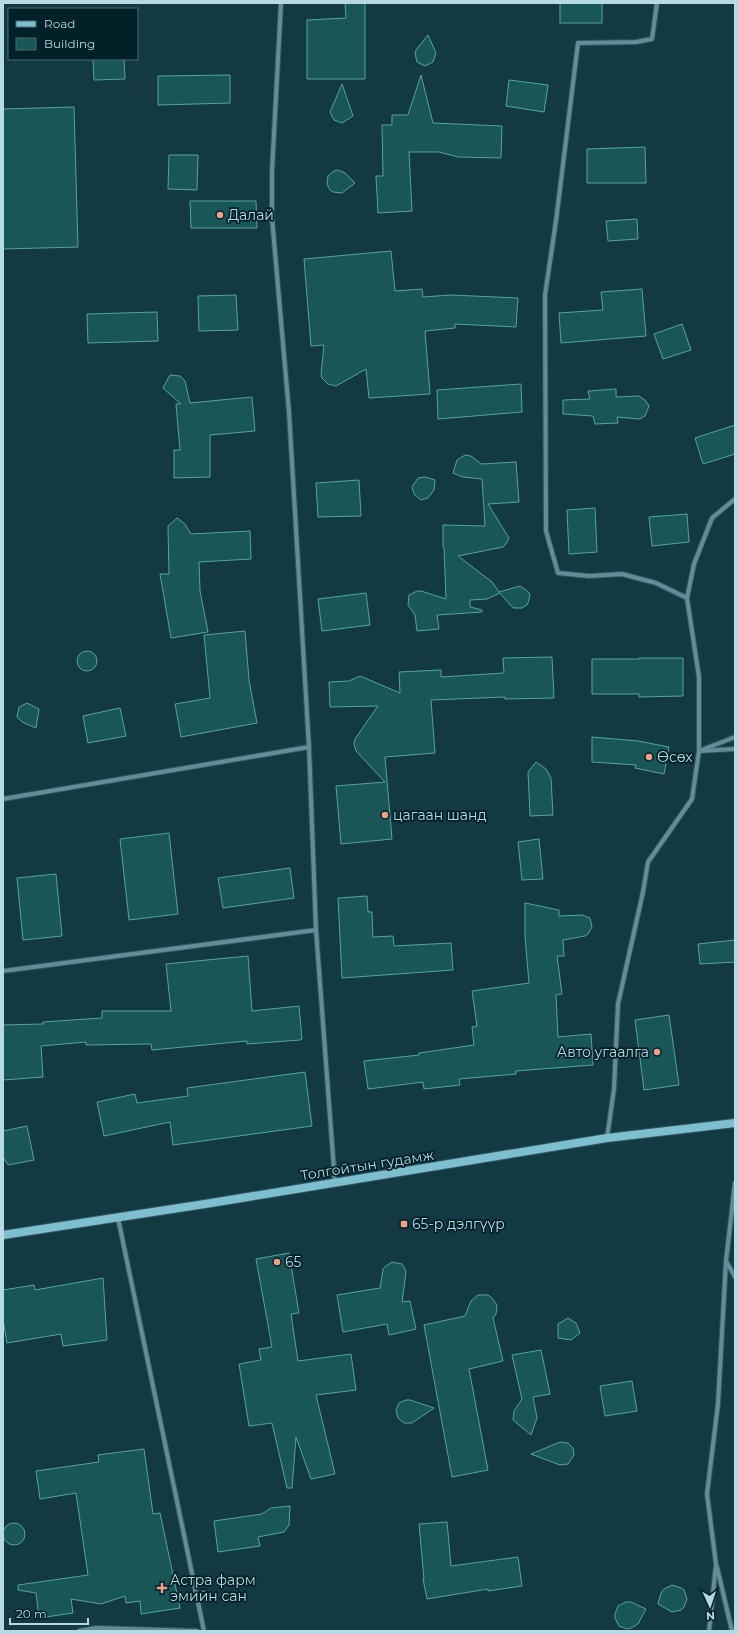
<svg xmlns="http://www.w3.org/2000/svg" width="738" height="1634" font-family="Montserrat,sans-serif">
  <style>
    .building { fill: #185657; stroke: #55a3a4 }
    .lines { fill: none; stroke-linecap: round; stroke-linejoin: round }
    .minor-casing { stroke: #315760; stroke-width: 6 }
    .secondary-casing { stroke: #315760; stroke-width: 10 }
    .minor { stroke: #648c97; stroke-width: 4 }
    .secondary { stroke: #7dbecf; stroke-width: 8 }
    .poi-dot { fill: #f49e86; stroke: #012027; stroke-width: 1.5 }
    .labels { text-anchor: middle; stroke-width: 3.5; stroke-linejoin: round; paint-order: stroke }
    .poi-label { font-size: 14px; fill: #b7d9e2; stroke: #012027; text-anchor: start }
    .street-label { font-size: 14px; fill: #b7d9e2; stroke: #012027 }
  </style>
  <rect width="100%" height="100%" fill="#133a43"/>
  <g class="building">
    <path d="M345,3H365V79H307V20L346,18Z"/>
    <rect x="560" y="3" width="42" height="20"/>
    <path d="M428,35L436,53L433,62L425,66L417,62L415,53L416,50Z"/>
    <path d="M93,59H124L125,79L94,80Z"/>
    <path d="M230,75V103L158,105V76Z"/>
    <path d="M421,75L433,123L502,126L501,158L458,157L439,152H409L412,211L378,213L376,176H383L382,125H392V115H408Z"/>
    <path d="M509,80L548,85L544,112L506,106Z"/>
    <path d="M342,84L353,116L342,123L334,120L330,112Z"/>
    <path d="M74,107L78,247L3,249V109Z"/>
    <path d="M645,147L646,183H587V149Z"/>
    <path d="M169,155H198L197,190L168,189Z"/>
    <path d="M338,170L345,173L355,183L342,193L333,192L330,190L327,184L328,176L334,171Z"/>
    <path d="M190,201H256L257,228H191Z"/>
    <path d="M637,219L638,239L608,241L606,221Z"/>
    <path d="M391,251L395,291L422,289L423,297L451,295L518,298L516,327L455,324V328L425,331L430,394L369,398L366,369L336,386L328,384L322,378L321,374L324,345L311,346L304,259Z"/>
    <path d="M642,289L646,336L561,343L559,313L603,310L601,292Z"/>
    <path d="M236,295L238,330L199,331L198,296Z"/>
    <path d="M157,312L158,341L88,343L87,314Z"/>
    <path d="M682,324L691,350L663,359L654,334Z"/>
    <path d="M170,375L180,376L185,381L190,403L252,397L255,431L210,435V477L174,478V450H180L176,404H181L163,388Z"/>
    <path d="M521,384L522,412L438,419L437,390Z"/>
    <path d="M616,389V397L639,396L645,400L649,406L645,416L639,419L617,417L618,423L595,424L593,416L563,414V400L590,399L588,391Z"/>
    <path d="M735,425V454L703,464L695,438Z"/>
    <path d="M465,455L471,456L481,464L516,462L519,502L488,504L509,538L506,544L503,547L458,556L492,582L500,593L487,599L470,600V607L482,610V612L437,615L439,629L417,631L415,615L408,605L409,595L417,591H421L446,599L444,547H443V525L485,526L482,479L463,477L453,473L457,460Z"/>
    <path d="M425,477L435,480L434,490L428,498L421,500L414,494L412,487L418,478Z"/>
    <path d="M359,480L361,516L318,517L316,483Z"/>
    <path d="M595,508L597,552L569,554L567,510Z"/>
    <path d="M687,514L689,542L652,546L649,517Z"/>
    <path d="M177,518L185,524L191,534L250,531L251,559L199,562L200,591L208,632L171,638L160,574H169L168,526Z"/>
    <path d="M520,586L526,590L530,594L529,600L527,605L522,608H513L499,592Z"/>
    <path d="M366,593L370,625L322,631L318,599Z"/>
    <path d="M245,631L249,680L257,723L181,737L175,704L210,698L204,635Z"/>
    <circle cx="87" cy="661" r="10"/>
    <path d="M552,657L554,698L505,699V697L431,700L435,753L385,757L392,839L341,844L336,786L385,782L356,751L354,744L355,739L378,706L330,707L329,682L349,681L360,676L400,693L399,672L441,670V677L504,673L503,658Z"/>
    <path d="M639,658H683V696L639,697V694H592V659H639Z"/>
    <path d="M27,703L39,709L36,728L22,722L17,717L19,707Z"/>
    <path d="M120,708L126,736L88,743L83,716Z"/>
    <path d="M592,737L638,741L669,747L664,774L635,768L636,765L592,762Z"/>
    <path d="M536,762L546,769L551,778L553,815L530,816L528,772Z"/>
    <path d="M169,833L178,914L129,920L120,839Z"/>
    <path d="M539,839L543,879L522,880L518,842Z"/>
    <path d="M290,868L294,898L223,908L218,878Z"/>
    <path d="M56,874L62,936L23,940L17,878Z"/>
    <path d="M367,896L368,912H372L373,937L393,936L394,946L451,943L453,970L342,978L338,898Z"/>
    <path d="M525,903L559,910V916L582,915L590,918L592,927L588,934L585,936L563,940L564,956H557L562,994L556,995L558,1037L591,1034L593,1065L516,1071V1074L459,1079L460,1085L424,1089L423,1082L368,1089L364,1061L419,1055V1053L474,1045L472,1027L477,1026L472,991L529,983L525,937Z"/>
    <path d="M735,940V962L700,964L698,944Z"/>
    <path d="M248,956L252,1011L299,1006L302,1039L300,1040L247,1044V1041L152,1050L151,1044L86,1045V1042L41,1046L43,1077L3,1080V1025L43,1024V1022L102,1018V1011H171L166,964Z"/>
    <path d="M669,1015L679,1085L644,1090L635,1020Z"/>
    <path d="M305,1072L312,1126L173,1145L170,1122L104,1136L97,1102L135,1094L137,1103L188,1096L187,1088Z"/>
    <path d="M27,1126L34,1160L8,1165L3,1157V1131Z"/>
    <path d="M289,1253L299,1313L291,1314L298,1361L351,1354L356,1390L316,1395L335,1474L311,1479L296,1437L292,1488H287L272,1423L249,1426L239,1364L261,1360L259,1349L272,1347L256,1259Z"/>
    <path d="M392,1262L402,1264L405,1269L406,1272L402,1302L410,1301L416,1329L389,1335L387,1324L343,1332L337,1295L380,1288L383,1269L386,1266Z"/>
    <path d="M103,1278L107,1340L63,1346L61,1334L7,1343L3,1320V1290L34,1285L35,1290Z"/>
    <path d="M478,1295H488L492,1298L497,1305L496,1314L493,1318L503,1361L469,1369L488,1470L452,1477L424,1325L465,1316L471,1301Z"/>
    <path d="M568,1318L576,1323L580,1333L571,1340L558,1338V1324Z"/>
    <path d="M541,1350L550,1394L533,1397L537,1418L531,1435L513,1420L514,1411L522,1399L512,1355Z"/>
    <path d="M632,1381L637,1411L605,1416L600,1386Z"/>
    <path d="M406,1400H410L434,1408L412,1423H404L398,1418L396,1410L399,1403Z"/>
    <path d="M560,1442L568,1443L573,1448L574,1455L568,1464L560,1465L531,1454Z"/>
    <path d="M144,1449L153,1514L160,1513L180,1608L141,1614L140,1601L126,1603L125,1596L101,1604L71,1599L73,1613L39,1618L36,1593L18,1590V1585L88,1575L76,1493L40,1499L36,1471L99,1462L98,1455Z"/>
    <path d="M290,1506L289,1525L284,1532L258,1537L260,1546L218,1552L214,1521L262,1514L271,1508Z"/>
    <path d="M447,1522L451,1566L518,1557L522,1586L488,1591V1589L427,1599L423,1579H424L419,1524Z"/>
    <circle cx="14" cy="1534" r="11"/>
    <path d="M672,1585L681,1588L684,1590L687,1599L684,1607L681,1610L672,1612L658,1604L661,1593L664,1589Z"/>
    <path d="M626,1602H631L646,1609L638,1624L631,1628L627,1629L619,1626L615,1618V1614L618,1606Z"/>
  </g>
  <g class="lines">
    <defs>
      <g id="minor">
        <path d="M281,3L272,171V218L289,412L309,747L316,930L335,1183"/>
        <path d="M657,3L652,39L636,42L578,43L556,221L545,295L546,531L558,573L589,576L622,574L656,583L687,598L699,677V751L735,749"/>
        <path d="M687,598L694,564L712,518L735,499"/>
        <path d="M3,799L309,747"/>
        <path d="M3,971L316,930"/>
        <path d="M607,1138L614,1089L618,1004L643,892L648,862L692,799L699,751L735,737"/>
        <path d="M118,1218L204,1631"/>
        <path d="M726,1261L735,1277"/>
        <path d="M717,1567L732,1631"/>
        <path d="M79,1631L96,1628L197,1631"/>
        <path d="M709,1631L716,1564L707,1494L718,1404L726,1261L735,1183"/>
      </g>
      <path id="secondary" d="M3,1235L205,1204L607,1138L735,1123"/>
    </defs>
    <use href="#minor" class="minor-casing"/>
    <use href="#secondary" class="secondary-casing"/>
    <use href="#minor" class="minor"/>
    <use href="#secondary" class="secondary"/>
  </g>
  <g class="poi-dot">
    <circle cx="220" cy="215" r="4"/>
    <circle cx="649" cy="757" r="4"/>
    <circle cx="385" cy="815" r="4"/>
    <circle cx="657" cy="1052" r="4"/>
    <rect x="400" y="1220" width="8" height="8" rx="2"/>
    <circle cx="277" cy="1262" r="4"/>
    <path d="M160 1582h4v4h4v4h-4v4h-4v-4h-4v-4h4z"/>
  </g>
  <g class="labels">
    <g class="poi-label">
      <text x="228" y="220">Далай</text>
      <text x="657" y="762">Өсөх</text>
      <text x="393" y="820">цагаан шанд</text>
      <text x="649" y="1057" text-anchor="end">Авто угаалга</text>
      <text x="412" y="1229">65-р дэлгүүр</text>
      <text x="285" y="1267">65</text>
      <text x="170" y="1585">Астра фарм<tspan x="170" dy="16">эмийн сан</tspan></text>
    </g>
    <g class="street-label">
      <text transform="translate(367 1165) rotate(-9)" y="5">Толгойтын гудамж</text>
    </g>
  </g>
  <rect width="738" height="1634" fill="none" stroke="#b7d9e2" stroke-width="8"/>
  <rect x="8" y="8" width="130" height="52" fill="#012027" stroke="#4a6a72"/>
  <rect x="16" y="21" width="20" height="6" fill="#7dbecf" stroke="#4a6a72"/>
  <text x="44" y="28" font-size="12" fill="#b7d9e2">Road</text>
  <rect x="16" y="38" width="20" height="12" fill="#185657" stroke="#4a6a72"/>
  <text x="44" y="48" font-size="12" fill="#b7d9e2">Building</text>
  <g transform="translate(710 1606) rotate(177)" stroke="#012027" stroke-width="3" paint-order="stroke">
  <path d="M0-3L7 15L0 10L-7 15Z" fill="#b7d9e2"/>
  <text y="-6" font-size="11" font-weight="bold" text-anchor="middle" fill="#b7d9e2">N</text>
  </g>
  <path d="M10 1618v6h78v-6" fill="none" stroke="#b7d9e2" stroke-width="2"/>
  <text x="16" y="1618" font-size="12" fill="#b7d9e2" stroke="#012027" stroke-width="3" paint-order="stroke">20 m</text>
</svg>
